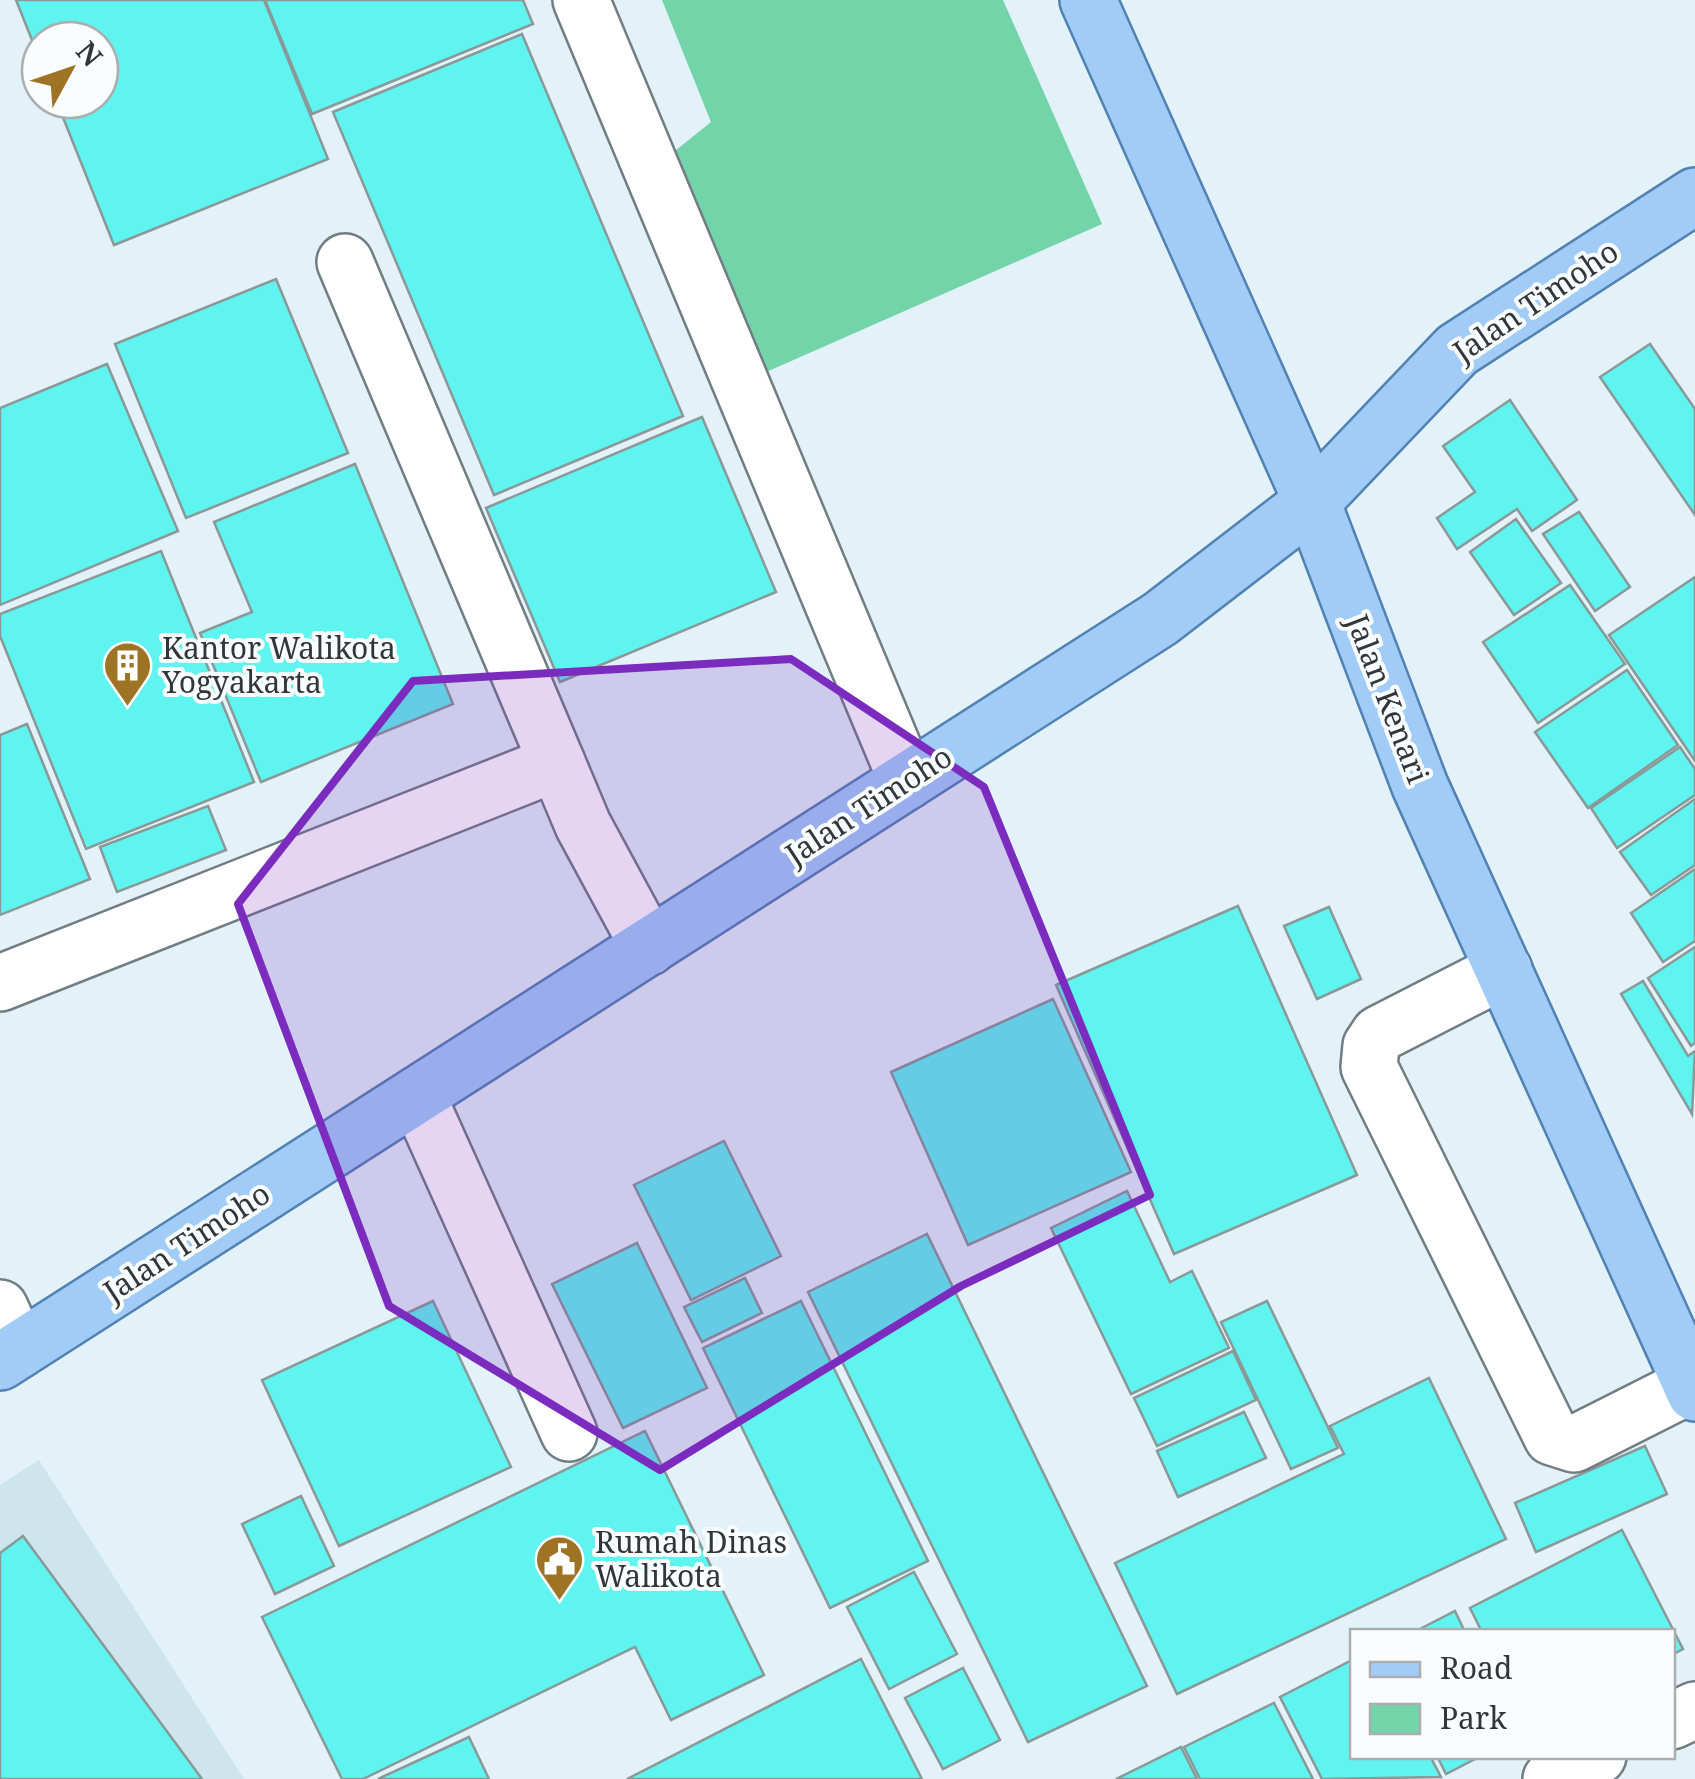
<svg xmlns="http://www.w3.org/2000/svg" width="1695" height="1779" font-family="'Noto Serif',serif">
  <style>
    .built { fill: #cee5ed }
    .green { fill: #73d3a9 }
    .building { fill: #60f4f0; stroke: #899998; stroke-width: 2.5 }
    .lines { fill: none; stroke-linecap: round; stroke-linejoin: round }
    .minor-casing { stroke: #707d82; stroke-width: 60 }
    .major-casing { stroke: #5182b2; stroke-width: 60 }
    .minor { stroke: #fff; stroke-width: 55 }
    .major { stroke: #a1ccf8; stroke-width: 55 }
    .marked { fill: #7b2cbf; fill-opacity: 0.2; stroke: #7b2cbf; stroke-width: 8; stroke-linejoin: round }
    .labels { text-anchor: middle; stroke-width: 8; stroke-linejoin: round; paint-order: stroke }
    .street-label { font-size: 30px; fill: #313739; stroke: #fafdfe }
    .poi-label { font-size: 30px; fill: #313739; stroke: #fafdfe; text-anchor: start }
  </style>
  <rect width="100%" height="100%" fill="#e3f2f8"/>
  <path class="built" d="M39,1460L244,1779H0V1485Z"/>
  <path class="green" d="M662,0H1003L1102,224L764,373L670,155L711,122Z"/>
  <g class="building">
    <path d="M16,0H264L328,159L114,245L56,100H100V40H40V60Z"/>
    <path d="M265,0H523L533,24L312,114Z"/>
    <path d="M522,34L683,416L494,495L333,112Z"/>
    <path d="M276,279L348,453L186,518L115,344Z"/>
    <path d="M1650,344L1695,409V515L1600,377Z"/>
    <path d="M107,364L178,531L0,605V408Z"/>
    <path d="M1510,400L1577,500L1532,531L1517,509L1457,549L1437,518L1475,492L1443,446Z"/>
    <path d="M702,417L776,592L560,682L486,508Z"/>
    <path d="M355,464L453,704L261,782L200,633L252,612L214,522Z"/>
    <path d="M1579,512L1630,587L1595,611L1543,534Z"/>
    <path d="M1516,519L1561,583L1514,615L1470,552Z"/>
    <path d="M161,551L254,782L86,849L0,636V614Z"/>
    <path d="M1695,577V761L1609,635Z"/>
    <path d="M1570,585L1625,664L1538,723L1483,642Z"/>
    <path d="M1627,670L1678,745L1588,808L1535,732Z"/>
    <path d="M27,724L90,879L0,915V735Z"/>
    <path d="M1680,747L1695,769V795L1617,848L1591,808Z"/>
    <path d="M1695,799V865L1651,895L1620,852Z"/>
    <path d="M208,806L226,850L117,892L100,847Z"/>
    <path d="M1695,869V941L1663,962L1631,913Z"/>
    <path d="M1238,906L1357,1175L1174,1254L1056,985Z"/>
    <path d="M1329,907L1361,979L1317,999L1284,926Z"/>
    <path d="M1695,947V1043L1691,1046L1648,978Z"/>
    <path d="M1643,981L1688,1056L1695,1051L1692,1114L1621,994Z"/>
    <path d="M1053,999L1131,1172L968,1245L891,1072Z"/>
    <path d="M724,1141L781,1256L691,1300L634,1185Z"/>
    <path d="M1127,1191L1170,1282L1192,1271L1229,1348L1131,1394L1051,1228Z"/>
    <path d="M927,1234L1147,1686L1028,1742L808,1292Z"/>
    <path d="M637,1243L707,1388L623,1428L552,1284Z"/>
    <path d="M745,1278L762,1313L702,1342L684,1307Z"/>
    <path d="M433,1301L511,1467L339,1546L262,1380Z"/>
    <path d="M801,1301L928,1561L830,1608L703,1348Z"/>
    <path d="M1267,1301L1338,1448L1291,1469L1221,1322Z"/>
    <path d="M1233,1351L1256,1400L1157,1446L1134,1398Z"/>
    <path d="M1429,1378L1506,1539L1177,1694L1115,1563L1344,1454L1330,1426Z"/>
    <path d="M1244,1412L1266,1458L1178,1497L1157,1451Z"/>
    <path d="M645,1431L764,1675L671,1720L635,1647L363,1779H342L262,1617Z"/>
    <path d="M1645,1446L1667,1494L1536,1552L1515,1503Z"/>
    <path d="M301,1496L334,1566L275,1594L242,1524Z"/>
    <path d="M1622,1530L1683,1649L1672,1655V1632H1482L1470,1608Z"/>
    <path d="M23,1536L202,1779H0V1553Z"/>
    <path d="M914,1572L957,1654L889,1689L847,1607Z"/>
    <path d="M1455,1611L1465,1632H1414Z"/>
    <path d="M861,1659L922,1779H627Z"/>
    <path d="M1352,1660V1756H1430L1441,1777L1322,1779L1280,1697Z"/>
    <path d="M963,1668L1000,1740L943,1769L905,1698Z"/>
    <path d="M1274,1703L1313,1779H1200L1184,1747Z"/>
    <path d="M469,1737L489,1779H378Z"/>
    <path d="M1181,1747L1197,1779H1116Z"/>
    <path d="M1437,1756H1481L1446,1774Z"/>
  </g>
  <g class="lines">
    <defs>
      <g id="minor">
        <path d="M581,0L907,781"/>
        <path d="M557,763L583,825L649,947"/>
        <path d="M1504,970L1379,1034L1371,1046L1369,1067L1552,1437L1574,1444L1691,1385"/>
        <path d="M0,983L557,763L345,262"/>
        <path d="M417,1095L569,1433"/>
        <path d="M0,1308L19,1350"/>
        <path d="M1672,1721L1695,1710"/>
        <path d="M1551,1779L1598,1756"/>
      </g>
      <g id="major">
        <path d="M1088,0L1312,502L1420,786L1695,1393"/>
        <path d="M0,1362L1160,619L1312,502L1457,350L1695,196"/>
      </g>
    </defs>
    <use href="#minor" class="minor-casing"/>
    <use href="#major" class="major-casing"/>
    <use href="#minor" class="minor"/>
    <use href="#major" class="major"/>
  </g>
  <path class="marked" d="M791,659L984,787L1150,1195L961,1286L660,1470L389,1306L238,904L413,681Z"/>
  <defs>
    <symbol id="building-pin" viewBox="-11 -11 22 30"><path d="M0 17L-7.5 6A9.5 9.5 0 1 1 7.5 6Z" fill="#9f7324" stroke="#fafdfe"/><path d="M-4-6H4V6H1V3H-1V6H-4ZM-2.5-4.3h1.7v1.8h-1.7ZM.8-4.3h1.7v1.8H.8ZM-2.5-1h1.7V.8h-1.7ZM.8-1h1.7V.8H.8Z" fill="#fff"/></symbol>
    <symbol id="civic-pin" viewBox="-11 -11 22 30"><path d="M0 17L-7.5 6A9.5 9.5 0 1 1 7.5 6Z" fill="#9f7324" stroke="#fafdfe"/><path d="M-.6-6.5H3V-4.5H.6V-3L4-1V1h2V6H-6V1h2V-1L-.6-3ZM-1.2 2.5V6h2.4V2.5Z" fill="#fff"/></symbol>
  </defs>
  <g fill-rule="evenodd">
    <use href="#building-pin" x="100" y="638" width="55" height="75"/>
    <use href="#civic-pin" x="532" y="1532" width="55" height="75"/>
  </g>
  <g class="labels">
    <g class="street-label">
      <text transform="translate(1536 302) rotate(-34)" y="10">Jalan Timoho</text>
      <text transform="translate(1387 699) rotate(69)" y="10">Jalan Kenari</text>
      <text transform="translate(869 806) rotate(-33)" y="10">Jalan Timoho</text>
      <text transform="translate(187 1243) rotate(-33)" y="10">Jalan Timoho</text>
    </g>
    <g class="poi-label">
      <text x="162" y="659">Kantor Walikota<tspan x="162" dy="34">Yogyakarta</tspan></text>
      <text x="595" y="1553">Rumah Dinas<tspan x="595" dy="34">Walikota</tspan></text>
    </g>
  </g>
  <rect x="1350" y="1629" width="325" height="130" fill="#fafdfe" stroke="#aaaeaf" stroke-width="2.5"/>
  <rect x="1370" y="1662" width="50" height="15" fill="#a1ccf8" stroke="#aaaeaf" stroke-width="2.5"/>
  <text x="1440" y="1679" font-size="30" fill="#313739">Road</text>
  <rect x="1370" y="1704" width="50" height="30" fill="#73d3a9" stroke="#aaaeaf" stroke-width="2.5"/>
  <text x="1440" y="1729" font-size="30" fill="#313739">Park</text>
  <g transform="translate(70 70) rotate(50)"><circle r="48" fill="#fafdfe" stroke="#aaaeaf" stroke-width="2.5"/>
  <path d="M0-8L18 38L0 25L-18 38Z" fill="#9f7324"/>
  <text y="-15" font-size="28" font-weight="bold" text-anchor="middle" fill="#313739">N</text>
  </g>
</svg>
